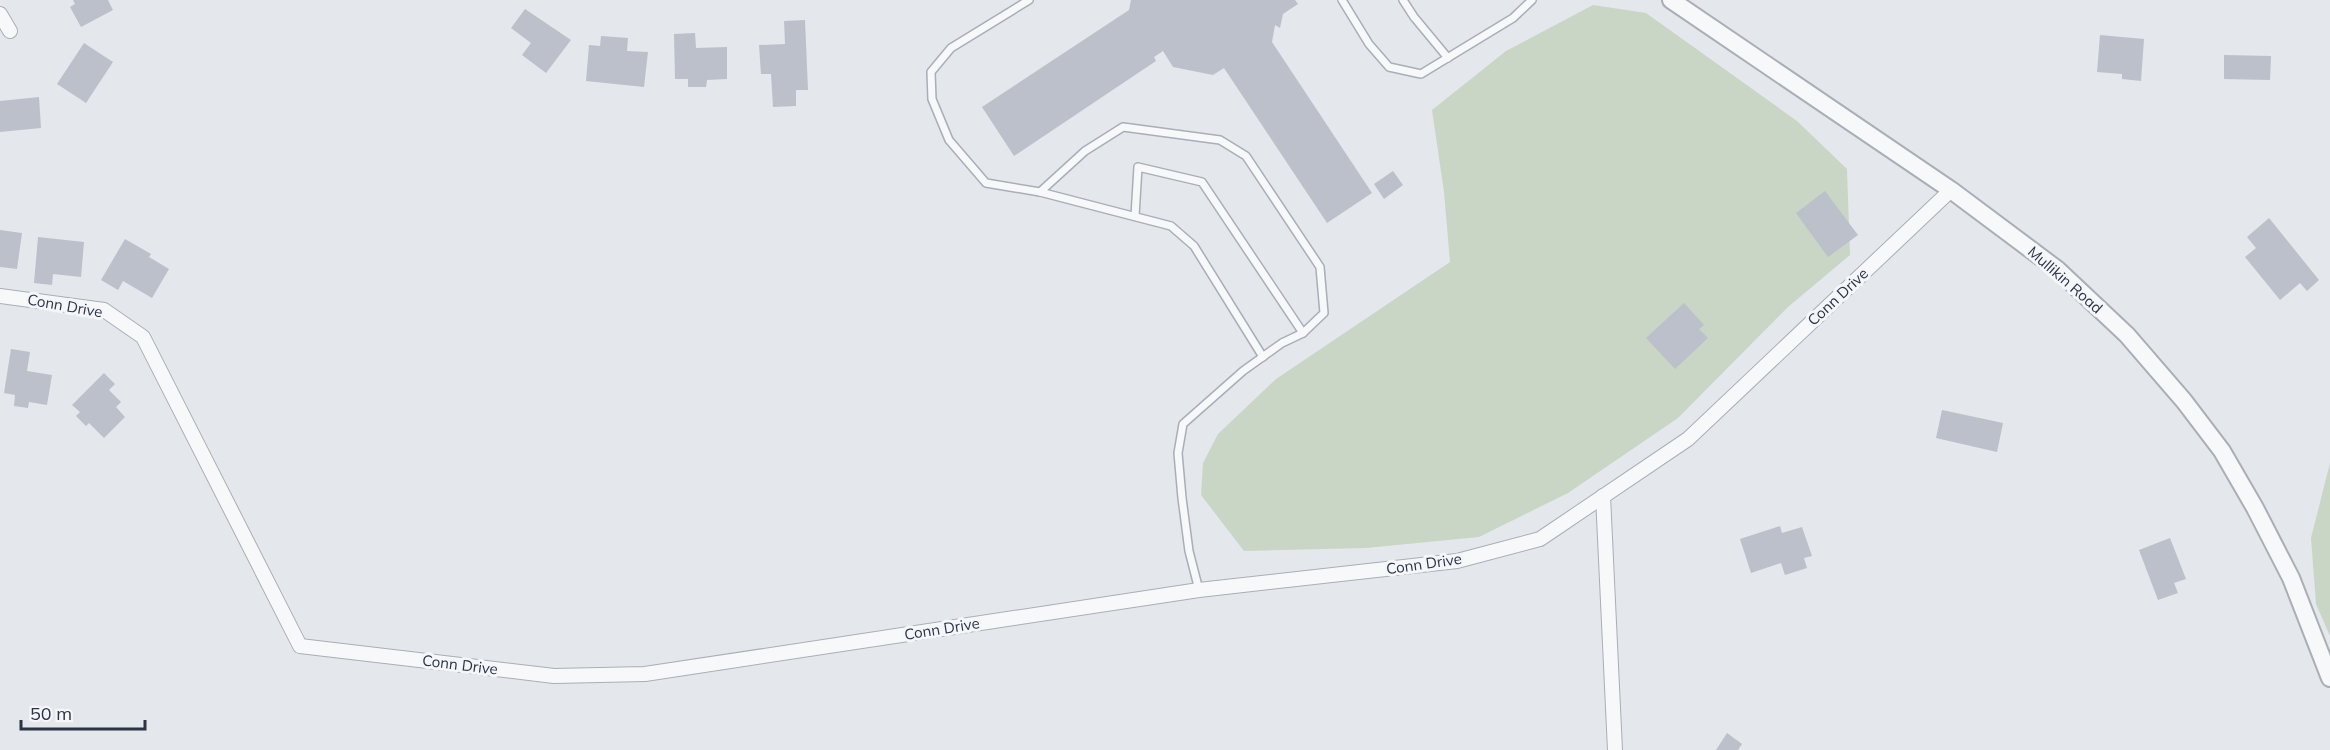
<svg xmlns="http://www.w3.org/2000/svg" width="2330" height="750" font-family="Mulish,sans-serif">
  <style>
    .green { fill: #c9d6c5 }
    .building { fill: #bbc0ca }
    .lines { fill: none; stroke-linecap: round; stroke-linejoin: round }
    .service-casing { stroke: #a9aeb7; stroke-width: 10 }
    .minor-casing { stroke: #a9aeb7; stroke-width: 16 }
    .tertiary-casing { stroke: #a9aeb7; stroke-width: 20 }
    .service { stroke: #f7f8fa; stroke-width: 7 }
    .minor { stroke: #f7f8fa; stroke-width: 14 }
    .tertiary { stroke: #f7f8fa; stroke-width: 16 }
    .labels { text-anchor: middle; stroke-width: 6; stroke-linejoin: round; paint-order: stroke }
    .street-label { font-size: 15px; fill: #2b3445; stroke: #f4f6f9 }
  </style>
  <rect width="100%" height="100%" fill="#e4e7ec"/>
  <g class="green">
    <path d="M1593,5L1646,13L1797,121L1847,169L1850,255L1788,307L1678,418L1568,493L1479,537L1366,548L1244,551L1201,495L1203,463L1218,434L1276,379L1450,262L1444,192L1432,110L1506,51Z"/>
    <path d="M2330,463V636L2316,604L2311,538Z"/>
  </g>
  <g class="building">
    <path d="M73,0H108L113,10L81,27L70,7L75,4Z"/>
    <path d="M1131,0H1295L1298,4L1283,14L1280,28L1275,25L1272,42L1372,193L1327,223L1224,68L1213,75L1173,67L1163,51L1154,57L1156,61L1014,156L982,107L1129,10Z"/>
    <path d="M525,9L571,40L546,73L522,55L531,43L511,28Z"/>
    <path d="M805,20L808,90H796V106L773,107L771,74H761L759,45L785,44L784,21Z"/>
    <path d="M695,33L696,48L727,47V79L707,80L706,87H688V79H675L674,34Z"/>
    <path d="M2100,35L2144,39L2141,81L2122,79V74L2097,72Z"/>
    <path d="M601,36L628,38L627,51L648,52L644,87L586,81L589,45L600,46Z"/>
    <path d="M84,43L113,62L86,103L57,84Z"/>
    <path d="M2224,55L2271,56L2270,80L2224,79Z"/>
    <path d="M39,97L41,128L0,132V101Z"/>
    <path d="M1393,171L1403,185L1384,199L1374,184Z"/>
    <path d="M1825,191L1858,235L1828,257L1796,213Z"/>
    <path d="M2269,218L2319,280L2307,291L2300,283L2280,300L2245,257L2256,248L2247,237Z"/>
    <path d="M0,230L22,233L17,269L0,267Z"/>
    <path d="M38,237L84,242L81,277L53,274L52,285L34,283Z"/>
    <path d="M125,239L151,254L149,257L169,269L152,298L123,281L118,290L101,280Z"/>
    <path d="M1684,303L1704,325L1699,329L1708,338L1675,369L1646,338Z"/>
    <path d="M11,349L30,352L27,371L52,375L47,405L29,402L28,408L14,406L15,395L4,393Z"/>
    <path d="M104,373L115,384L109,390L121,402L116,407L125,417L104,438L89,423L86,426L76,416L80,412L72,405Z"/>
    <path d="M1942,410L2003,423L1997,452L1936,438Z"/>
    <path d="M1780,526L1782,533L1802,527L1812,556L1804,558L1807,568L1785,575L1781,563L1751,573L1740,539Z"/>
    <path d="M2170,538L2186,579L2174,583L2178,593L2158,600L2139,550Z"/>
    <path d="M1727,733L1742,744L1738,750H1716Z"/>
  </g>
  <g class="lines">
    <defs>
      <g id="service">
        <path d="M1029,0L951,48L931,72L932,99L949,140L986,183L1040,192L1171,226L1194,246L1263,357"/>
        <path d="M1342,0L1369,44L1389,67L1421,74L1513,18L1532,0"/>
        <path d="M1403,0L1414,17L1448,58"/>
        <path d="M1040,192L1085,151L1123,127L1220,140L1246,156L1320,267L1324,313L1303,333L1282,343L1243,371L1183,424L1178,453L1182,498L1189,551L1199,590"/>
        <path d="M1135,216L1138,167L1202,182L1303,333"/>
      </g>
      <g id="minor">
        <path d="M0,14L10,31"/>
        <path d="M0,296L104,310L143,337L300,646L554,676L645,674L1199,590L1457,561L1540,539L1688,439L1951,190"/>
        <path d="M1603,496L1615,750"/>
      </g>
      <path id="tertiary" d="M1671,0L1951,190L2058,270L2127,335L2184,401L2222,451L2255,508L2291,578L2330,678"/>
    </defs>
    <use href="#service" class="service-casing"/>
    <use href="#minor" class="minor-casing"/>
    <use href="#tertiary" class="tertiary-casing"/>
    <use href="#service" class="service"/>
    <use href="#minor" class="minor"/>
    <use href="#tertiary" class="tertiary"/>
  </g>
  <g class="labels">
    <g class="street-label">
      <text transform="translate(2065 280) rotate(41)" y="5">Mullikin Road</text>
      <text transform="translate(1838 297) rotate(-43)" y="5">Conn Drive</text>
      <text transform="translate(65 306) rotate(10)" y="5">Conn Drive</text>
      <text transform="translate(1424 564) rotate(-8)" y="5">Conn Drive</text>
      <text transform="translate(942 629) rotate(-9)" y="5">Conn Drive</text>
      <text transform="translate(460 665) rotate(7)" y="5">Conn Drive</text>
    </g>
  </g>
  <path d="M21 720v9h124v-9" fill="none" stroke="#2b3445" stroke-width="3"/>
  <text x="30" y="720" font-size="18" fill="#2b3445" stroke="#f4f6f9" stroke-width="4.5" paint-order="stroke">50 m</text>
</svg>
